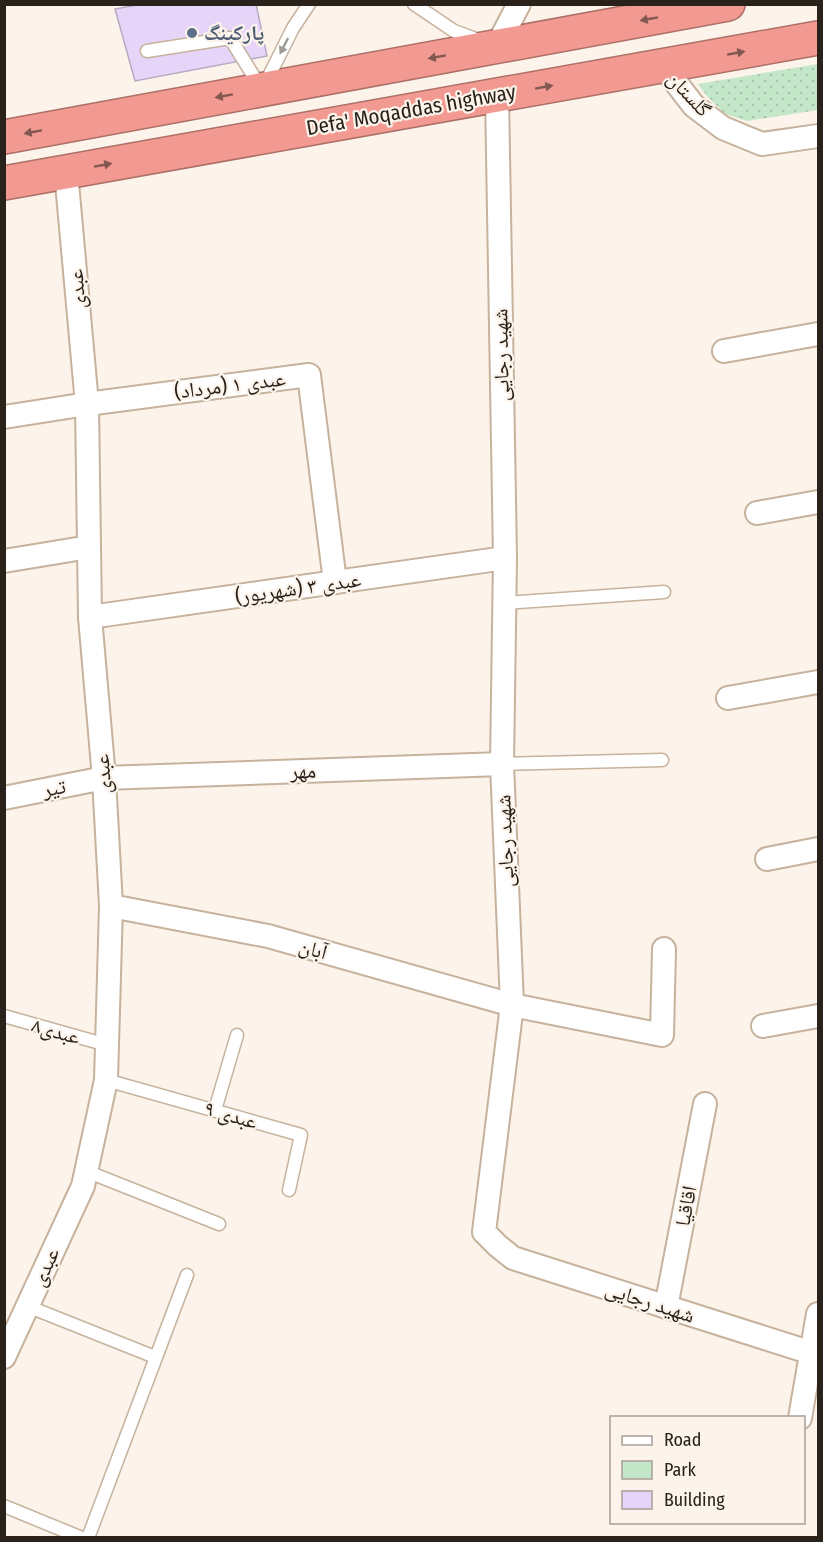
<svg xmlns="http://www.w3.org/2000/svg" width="823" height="1542" font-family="'Fira Sans Condensed','Noto Naskh Arabic',sans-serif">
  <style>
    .green { fill: url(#green-dots) }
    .building { fill: #e7d5f9; stroke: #b6aac2; stroke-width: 1.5 }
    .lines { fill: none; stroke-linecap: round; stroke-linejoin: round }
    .lane-casing { stroke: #c6b29d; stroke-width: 15 }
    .street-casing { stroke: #c6b29d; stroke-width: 26 }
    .highway-casing { stroke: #ac7067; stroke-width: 36 }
    .lane { stroke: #fff; stroke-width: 12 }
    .street { stroke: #fff; stroke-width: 22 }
    .highway { stroke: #f29a91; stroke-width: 33 }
    .oneway { fill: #835850 }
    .oneway2 { fill: #9f9c98 }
    .service-dot { fill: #5c6f8a; stroke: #fcf3eb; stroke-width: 2 }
    .labels { text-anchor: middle; stroke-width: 4.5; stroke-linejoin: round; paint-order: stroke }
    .service-label { font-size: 21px; font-weight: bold; fill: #4e5e75; stroke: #fcf3eb; text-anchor: start }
    .street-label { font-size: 21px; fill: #29221a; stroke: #fcf3eb }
  </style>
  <defs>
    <pattern id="green-dots" width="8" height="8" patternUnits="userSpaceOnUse" patternTransform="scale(1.5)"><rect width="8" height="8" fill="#c3e7c8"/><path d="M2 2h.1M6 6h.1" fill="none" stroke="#a8c6ab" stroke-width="1.8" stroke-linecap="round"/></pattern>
  </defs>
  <rect width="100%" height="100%" fill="#fcf3eb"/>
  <path class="green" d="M818,64V110L747,121L725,114L706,95L698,84Z"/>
  <path class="building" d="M142,4H256L267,56L135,81L115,9Z"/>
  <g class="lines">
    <defs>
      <g id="lane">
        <path d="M414,4L454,31L481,41"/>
        <path d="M147,51L230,38L261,88"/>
        <path d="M264,86L293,28L309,4"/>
        <path d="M504,603L664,592"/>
        <path d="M502,764L662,760"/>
        <path d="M4,1016L107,1045"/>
        <path d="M106,1080L301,1135L289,1190"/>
        <path d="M215,1110L237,1035"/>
        <path d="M86,1171L219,1224"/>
        <path d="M27,1306L155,1357"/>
        <path d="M4,1506L82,1538"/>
        <path d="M88,1538L187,1275"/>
      </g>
      <g id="street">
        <path d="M497,46L519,4"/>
        <path d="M663,66L694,106L723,128L762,144L818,136"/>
        <path d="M497,95L505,558L502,764L512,1005L484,1232L498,1246L513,1258L812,1353"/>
        <path d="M724,351L818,334"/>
        <path d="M4,417L87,404L309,375L335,582"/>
        <path d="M757,513L818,502"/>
        <path d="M4,561L89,547"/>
        <path d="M90,617L505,558"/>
        <path d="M728,698L818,682"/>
        <path d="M4,798L104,778L502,764"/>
        <path d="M767,859L818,849"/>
        <path d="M111,906L268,936L512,1005L662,1035L664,949"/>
        <path d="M763,1026L818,1016"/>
        <path d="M666,1307L705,1104"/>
        <path d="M4,1357L83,1186L106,1080L111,906L104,778L90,617L87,404L66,172"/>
        <path d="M800,1418L818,1314"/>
      </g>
      <g id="highway">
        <path d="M4,137L728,4"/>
        <path d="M4,183L818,38"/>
      </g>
    </defs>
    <use href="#lane" class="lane-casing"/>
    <use href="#street" class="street-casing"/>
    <use href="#highway" class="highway-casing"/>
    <use href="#lane" class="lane"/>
    <use href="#street" class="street"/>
    <use href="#highway" class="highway"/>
  </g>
  <defs><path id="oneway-solid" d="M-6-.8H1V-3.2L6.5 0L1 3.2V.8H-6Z" transform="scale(1.5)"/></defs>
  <g class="oneway">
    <use href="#oneway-solid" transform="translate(649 19) rotate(170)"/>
    <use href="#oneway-solid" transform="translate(736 53) rotate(-10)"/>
    <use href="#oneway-solid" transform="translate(437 57) rotate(170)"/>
    <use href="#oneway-solid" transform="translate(544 87) rotate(-10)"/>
    <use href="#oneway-solid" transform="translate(224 96) rotate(170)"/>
    <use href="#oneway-solid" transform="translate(33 132) rotate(170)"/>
    <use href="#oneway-solid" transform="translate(103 165) rotate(-10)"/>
  </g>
  <use class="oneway2" href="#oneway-solid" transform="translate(284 46) rotate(117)"/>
  <circle class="service-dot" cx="192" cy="33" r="6"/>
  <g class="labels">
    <g class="service-label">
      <text x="204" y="40">پارکینگ</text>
    </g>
    <g class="street-label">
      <text transform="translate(689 94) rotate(47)" y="7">گلستان</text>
      <text transform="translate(411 110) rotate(-10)" y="7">Defa' Moqaddas highway</text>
      <text transform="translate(77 289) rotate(-95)" y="7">عبدی</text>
      <text transform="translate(501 355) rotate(-91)" y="7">شهید رجایی</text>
      <text transform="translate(230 385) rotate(-7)" y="7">عبدی ۱ (مرداد)</text>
      <text transform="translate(298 588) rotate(-8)" y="7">عبدی ۳ (شهریور)</text>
      <text transform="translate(303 771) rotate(-2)" y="7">مهر</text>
      <text transform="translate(103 774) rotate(-94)" y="7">عبدی</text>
      <text transform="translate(54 788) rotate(-11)" y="7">تیر</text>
      <text transform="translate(505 841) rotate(-92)" y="7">شهید رجایی</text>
      <text transform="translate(313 949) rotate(16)" y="7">آبان</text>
      <text transform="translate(56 1031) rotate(16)" y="7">عبدی۸</text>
      <text transform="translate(231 1115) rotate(16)" y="7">عبدی ۹</text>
      <text transform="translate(686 1206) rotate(-79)" y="7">اقاقیا</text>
      <text transform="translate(45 1267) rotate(-65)" y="7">عبدی</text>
      <text transform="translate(650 1302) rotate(18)" y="7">شهید رجایی</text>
    </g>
  </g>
  <rect width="823" height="1542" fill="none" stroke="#29221a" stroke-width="12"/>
  <rect x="610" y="1416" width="195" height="108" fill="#fcf3eb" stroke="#a89f97" stroke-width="1.5"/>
  <rect x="622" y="1436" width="30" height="9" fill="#ffffff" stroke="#a89f97" stroke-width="1.5"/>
  <text x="664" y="1446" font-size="18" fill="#29221a">Road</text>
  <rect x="622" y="1461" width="30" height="18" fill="#c3e7c8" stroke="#a89f97" stroke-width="1.5"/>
  <text x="664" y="1476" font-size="18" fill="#29221a">Park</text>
  <rect x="622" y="1491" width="30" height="18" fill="#e7d5f9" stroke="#a89f97" stroke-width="1.5"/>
  <text x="664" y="1506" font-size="18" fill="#29221a">Building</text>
</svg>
